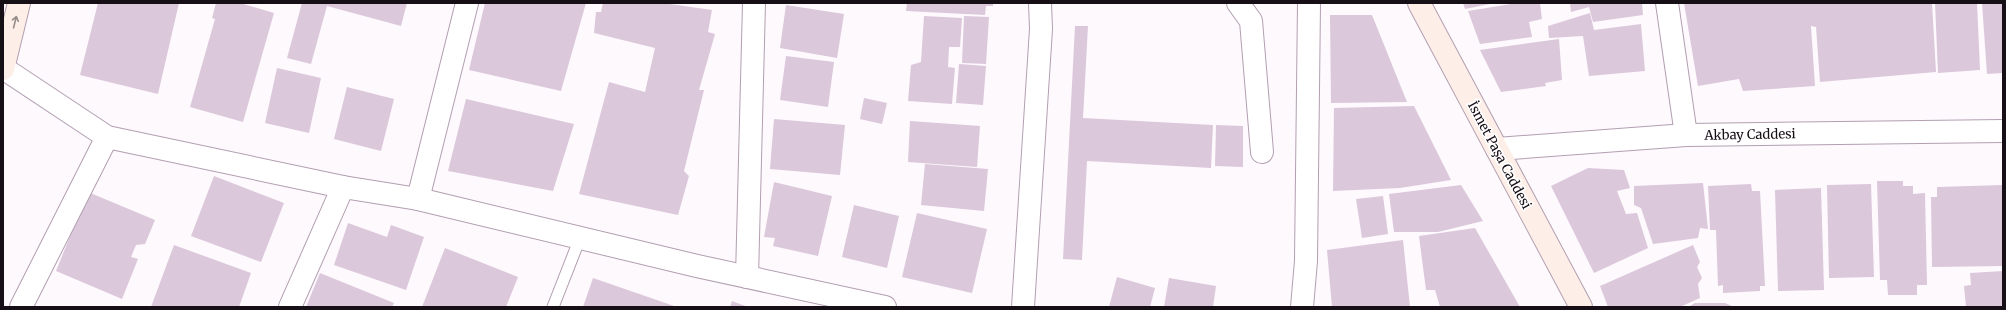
<svg xmlns="http://www.w3.org/2000/svg" width="2006" height="310" font-family="Merriweather,serif">
  <style>
    .building { fill: #dcc8db }
    .lines { fill: none; stroke-linecap: round; stroke-linejoin: round }
    .service-casing { stroke: #b29fb1; stroke-width: 13 }
    .minor-casing { stroke: #b29fb1; stroke-width: 24 }
    .tertiary-casing { stroke: #b29fb1; stroke-width: 24 }
    .secondary-casing { stroke: #b29fb1; stroke-width: 24 }
    .service { stroke: #fff; stroke-width: 11 }
    .minor { stroke: #fff; stroke-width: 22 }
    .tertiary { stroke: #fff; stroke-width: 22 }
    .secondary { stroke: #fdefe7; stroke-width: 22 }
    .oneway { stroke: #958a89 }
    .labels { text-anchor: middle; stroke-width: 3.5; stroke-linejoin: round; paint-order: stroke }
    .street-label { font-size: 13px; fill: #160f16; stroke: #fff }
  </style>
  <rect width="100%" height="100%" fill="#fef9fd"/>
  <g class="building">
    <path d="M98,3H179L158,94L80,75Z"/>
    <path d="M216,3H240L274,13L243,122L190,107L215,19L212,18Z"/>
    <path d="M302,3H407L401,26L327,6L311,64L287,58Z"/>
    <path d="M485,3H586L561,91L469,70Z"/>
    <path d="M603,3H663L712,10L708,32L715,34L699,90H704L684,171L689,176L678,215L579,194L609,82L645,92L655,48L594,33L596,12H601Z"/>
    <path d="M907,3H993V6H986L985,15L906,11Z"/>
    <path d="M1463,3H1490V4L1465,9Z"/>
    <path d="M1517,3H1540L1542,19L1529,22L1532,37L1480,44L1468,11Z"/>
    <path d="M1570,3H1642L1643,15L1593,22L1589,7L1571,12Z"/>
    <path d="M1684,3H1932L1936,72L1820,82L1816,27L1811,26L1815,86L1743,91L1739,79L1698,86Z"/>
    <path d="M1935,3H1977L1980,70L1938,73Z"/>
    <path d="M1982,3H2003V73L1987,74Z"/>
    <path d="M786,5L844,14L837,58L780,48Z"/>
    <path d="M1590,13L1594,30L1641,24L1645,71L1589,76L1583,36L1549,38L1548,26Z"/>
    <path d="M1330,15H1372L1407,102L1331,103Z"/>
    <path d="M924,16L962,18L960,47H949L948,67L955,68L952,104L908,101L911,65L921,62Z"/>
    <path d="M964,16L989,17L986,64L962,63Z"/>
    <path d="M1075,26H1088L1083,118L1213,125L1211,168L1087,161L1082,260L1063,259Z"/>
    <path d="M1559,39L1562,80L1545,83L1546,86L1501,92L1480,50Z"/>
    <path d="M786,56L834,62L828,107L780,100Z"/>
    <path d="M959,64L986,66L983,105L956,103Z"/>
    <path d="M277,68L321,78L309,133L265,123Z"/>
    <path d="M347,87L394,99L381,151L334,139Z"/>
    <path d="M864,98L887,103L882,124L860,119Z"/>
    <path d="M466,99L574,124L553,191L448,171Z"/>
    <path d="M1414,106L1451,180L1400,188L1333,191L1334,108Z"/>
    <path d="M774,119L845,125L840,175L770,169Z"/>
    <path d="M910,121L980,126L977,167L908,162Z"/>
    <path d="M1216,125L1243,126V167L1215,166Z"/>
    <path d="M925,164L988,169L984,211L921,205Z"/>
    <path d="M1588,168L1624,170L1630,188L1617,191L1626,214L1637,213L1648,248L1594,273L1551,186Z"/>
    <path d="M214,176L284,203L261,262L191,236Z"/>
    <path d="M1877,181H1903V186H1913V194L1925,193L1927,285H1917V295H1888L1887,280H1880Z"/>
    <path d="M774,182L832,196L818,256L773,246L775,238L764,237Z"/>
    <path d="M1703,183L1708,229L1700,228L1698,238L1653,244L1641,208L1634,205V186Z"/>
    <path d="M1751,184L1752,191H1760L1765,286H1760V291L1723,293V285L1718,286L1716,230H1710L1708,186Z"/>
    <path d="M1871,184L1874,277L1829,278L1827,185Z"/>
    <path d="M1461,185L1483,221L1438,232H1394L1389,194Z"/>
    <path d="M2003,185V266L1932,267L1931,197H1937V187Z"/>
    <path d="M1821,188L1824,290L1778,291L1775,190Z"/>
    <path d="M88,192L155,220L145,244L136,245L131,257L138,259L122,299L56,271Z"/>
    <path d="M1383,196L1388,234L1362,238L1356,199Z"/>
    <path d="M854,205L899,216L887,268L842,257Z"/>
    <path d="M917,213L987,229L972,293L902,277Z"/>
    <path d="M348,223L387,237L391,225L424,237L406,290L334,265Z"/>
    <path d="M1475,228L1520,307H1440L1435,290H1426L1419,236Z"/>
    <path d="M1403,240L1410,307H1332L1327,250Z"/>
    <path d="M174,245L251,273L239,307H151Z"/>
    <path d="M1693,245L1700,262L1697,267L1702,278L1698,284L1700,298L1680,307H1608L1600,286Z"/>
    <path d="M445,248L518,277L506,307H422Z"/>
    <path d="M2003,271V307H1966L1964,286L1971,285L1970,273Z"/>
    <path d="M320,273L394,303L392,307H306Z"/>
    <path d="M1117,277L1155,288L1150,307H1109Z"/>
    <path d="M593,278L677,307H583Z"/>
    <path d="M1169,278L1216,286L1213,307H1164Z"/>
    <path d="M732,301L748,307H730Z"/>
    <path d="M1695,303H1725L1734,307H1688Z"/>
  </g>
  <g class="lines">
    <defs>
      <path id="service" d="M553,307L580,238"/>
      <g id="minor">
        <path d="M1238,3L1251,21L1262,152"/>
        <path d="M1667,3L1686,135"/>
        <path d="M418,199L467,3"/>
        <path d="M747,277L754,3"/>
        <path d="M21,307L107,137"/>
        <path d="M290,307L343,187"/>
        <path d="M1023,307L1041,29L1040,3"/>
      </g>
      <g id="tertiary">
        <path d="M3,68L107,137L343,187L418,199L697,266L885,307"/>
        <path d="M1497,149L1686,135L2003,131"/>
        <path d="M1302,307L1306,261L1309,3"/>
      </g>
      <g id="secondary">
        <path d="M1419,3L1581,307"/>
        <path d="M3,69L19,3"/>
      </g>
    </defs>
    <use href="#service" class="service-casing"/>
    <use href="#minor" class="minor-casing"/>
    <use href="#tertiary" class="tertiary-casing"/>
    <use href="#secondary" class="secondary-casing"/>
    <use href="#service" class="service"/>
    <use href="#minor" class="minor"/>
    <use href="#tertiary" class="tertiary"/>
    <use href="#secondary" class="secondary"/>
  </g>
  <defs><path id="oneway-shaft" d="M-6 0H5M1.5-3L5.5 0L1.5 3" fill="none" stroke-width="1.6" stroke-linecap="round" stroke-linejoin="round"/></defs>
  <use class="oneway" href="#oneway-shaft" transform="translate(15 22) rotate(-76)"/>
  <g class="labels">
    <g class="street-label">
      <text transform="translate(1750 134) rotate(-1)" y="5">Akbay Caddesi</text>
      <text transform="translate(1500 155) rotate(62)" y="5">İsmet Paşa Caddesi</text>
    </g>
  </g>
  <rect width="2006" height="310" fill="none" stroke="#160f16" stroke-width="8"/>
</svg>
